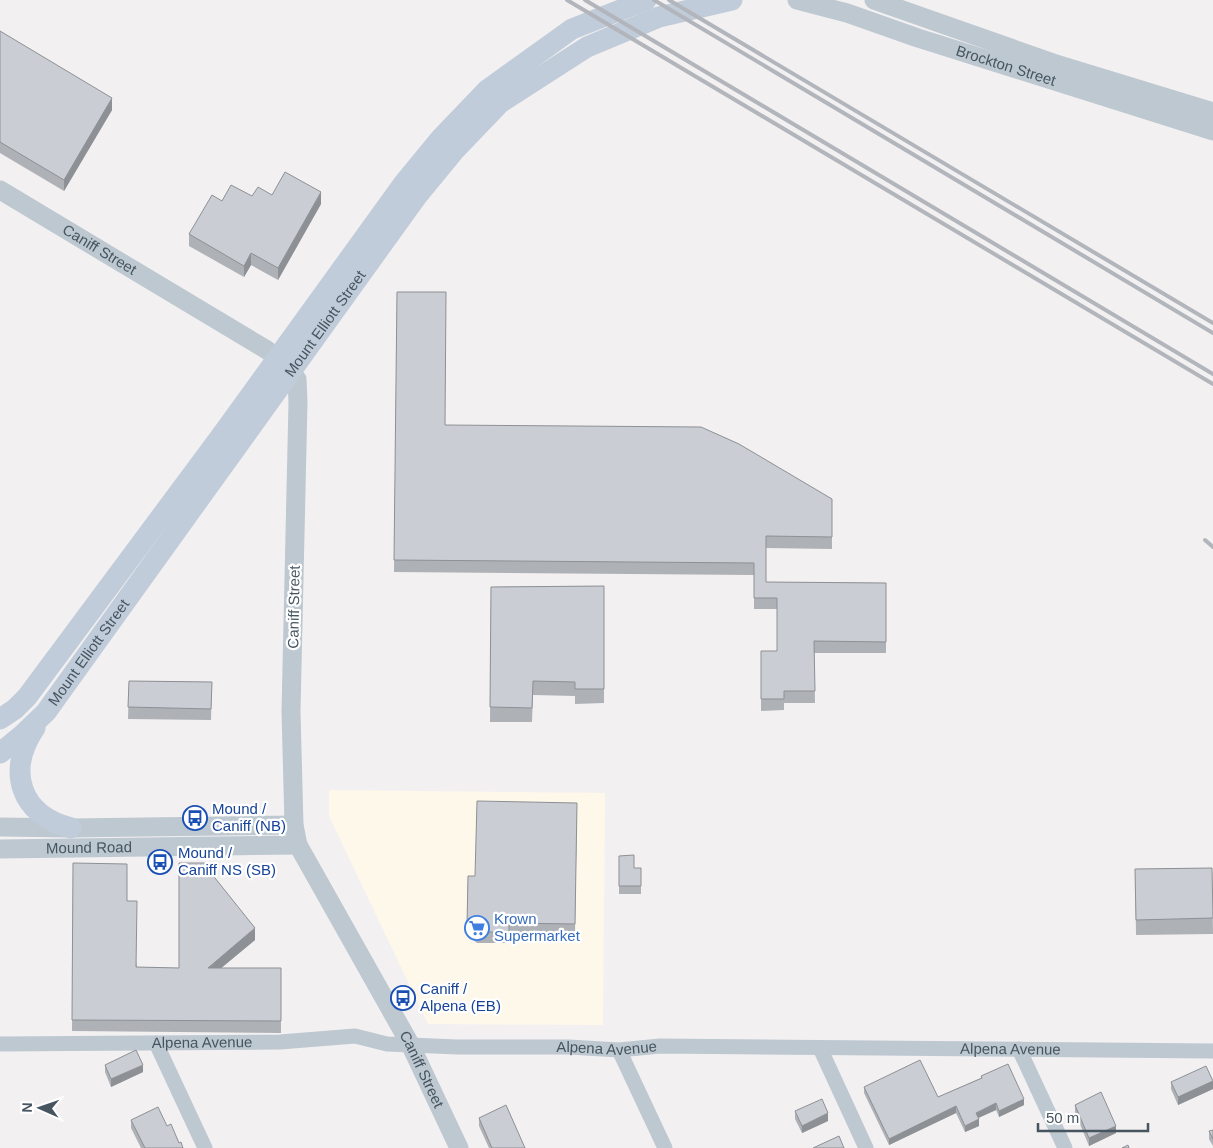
<svg xmlns="http://www.w3.org/2000/svg" width="1213" height="1148" font-family="Helvetica,sans-serif">
  <style>
    .commercial { fill: #fef8ea }
    .lines { fill: none; stroke-linecap: round; stroke-linejoin: round }
    .minor { stroke: #bdc8d1; stroke-width: 15 }
    .tertiary { stroke: #bdc8d1; stroke-width: 19 }
    .secondary { stroke: #c0ccd9; stroke-width: 21 }
    .rail { stroke: #b2b6bc; stroke-width: 4 }
    .wall { fill: #aeb1b6 }
    .shaded-wall { fill: #8d9094 }
    .building { fill: #caced4; stroke: #8d9094 }
    .labels { text-anchor: middle; stroke-width: 4.5; stroke-linejoin: round; paint-order: stroke }
    .street-label { font-size: 15px; fill: #465560; stroke: #fff }
    .transit-label { font-size: 15px; fill: #164399; stroke: #fff; text-anchor: start }
    .shop-label { font-size: 15px; fill: #366cbe; stroke: #fff; text-anchor: start }
  </style>
  <rect width="100%" height="100%" fill="#f3f0f1"/>
  <path class="commercial" d="M329,790L605,793L603,1025L428,1024L329,816Z"/>
  <g class="lines">
    <g class="minor">
      <path d="M156,1043L205,1148"/>
      <path id="s1" d="M0,1044L280,1042L355,1036L387,1044L457,1047H569L619,1050L660,1046L1213,1051"/>
      <path d="M820,1048L866,1148"/>
      <path d="M1019,1049L1065,1148"/>
      <path d="M619,1050L665,1148"/>
    </g>
    <g class="tertiary">
      <path id="s2" d="M797,0L847,13L918,38L1213,131"/>
      <path d="M874,0L1053,63L1213,112"/>
      <path id="s3" d="M0,190L267,350L279,359L297,379L298,402L291,711L294,825L298,845L410,1044L459,1148"/>
      <path d="M0,827L71,828L294,825"/>
      <path id="s4" d="M0,849L298,845"/>
    </g>
    <g class="secondary">
      <path d="M0,719L15,709L27,697L221,436L404,183L441,138L487,90L572,29L646,0"/>
      <path d="M35,728C6,771 20,815 71,828"/>
      <path id="s5" d="M0,753L21,736L46,712L417,196L454,151L500,103L587,47L659,17L732,0"/>
    </g>
    <g class="rail">
      <path d="M567,0L1213,384"/>
      <path d="M585,0L1213,374"/>
      <path d="M654,0L1213,333"/>
      <path d="M669,0L1213,323"/>
      <path d="M1205,540L1213,547"/>
    </g>
  </g>
  <g class="wall">
    <path d="M0,31L112,110L64,191L0,153Z"/>
    <path d="M272,195L321,204L278,280L251,265L244,277L189,246V234L222,201L252,196Z"/>
    <path d="M397,292L445,425L832,499V549L766,548V582L886,583V653H814L815,703H784V710L761,711V651H777V609H754V575L394,572Z"/>
    <path d="M604,586V703L575,704V696L533,695L532,722H490L491,587Z"/>
    <path d="M129,681L212,682L211,720L128,719Z"/>
    <path d="M577,803L575,936L509,935V943H477L467,935L468,876H475Z"/>
    <path d="M619,856L634,868H641V894H619Z"/>
    <path d="M73,863L127,901L137,967L179,968L207,868L255,940L221,968H281V1033L72,1031Z"/>
    <path d="M1212,868L1213,934L1136,935L1135,869Z"/>
    <path d="M105,1065L143,1072L111,1087L105,1072Z"/>
    <path d="M981,1076L1024,1105L999,1117L996,1110L978,1118L979,1126L965,1132L956,1113L889,1145L864,1093V1087L938,1097L981,1078Z"/>
    <path d="M1171,1082L1213,1089L1178,1105L1171,1089Z"/>
    <path d="M1075,1105L1116,1133L1089,1146L1075,1112Z"/>
    <path d="M795,1111L828,1121L802,1133L795,1119Z"/>
    <path d="M479,1118L525,1148H489L479,1126Z"/>
    <path d="M131,1120L167,1126L183,1148H141L131,1128Z"/>
    <path d="M1213,1130V1146L1209,1139V1131Z"/>
  </g>
  <g class="shaded-wall">
    <path d="M112,98V110L64,191V180Z"/>
    <path d="M321,192V204L278,280V268Z"/>
    <path d="M251,253V265L244,277V266Z"/>
    <path d="M255,928V940L208,979V968Z"/>
    <path d="M143,1065V1072L111,1087V1079Z"/>
    <path d="M1213,1081V1089L1178,1105V1097Z"/>
    <path d="M1024,1099V1105L999,1117V1111Z"/>
    <path d="M996,1103V1110L976,1119V1113Z"/>
    <path d="M956,1106V1113L889,1145V1139Z"/>
    <path d="M828,1113V1121L802,1133V1126Z"/>
    <path d="M979,1119V1126L965,1132V1126Z"/>
    <path d="M1116,1126V1133L1089,1146V1138Z"/>
  </g>
  <g class="building">
    <path d="M0,31L112,98L64,180L0,142Z"/>
    <path d="M285,172L321,192L278,268L251,253L244,266L189,234L212,195L222,201L231,185L252,196L258,187L272,195Z"/>
    <path d="M397,292H446L445,425L701,427L739,444L832,499V537L766,536V582L886,583V642L814,641L815,691H784V699H761V651H777V598H754V563L394,560Z"/>
    <path d="M604,586V689H575V682L533,681L532,708L490,707L491,587Z"/>
    <path d="M129,681L212,682L211,709L128,707Z"/>
    <path d="M477,801L577,803L575,924L509,923V932H477L467,924L468,876H475Z"/>
    <path d="M634,855V868H641V886H619V856Z"/>
    <path d="M73,863L127,864V901H137L136,967L179,968V863H207V868L255,928L208,968H281V1021L72,1020Z"/>
    <path d="M1212,868L1213,918L1136,920L1135,869Z"/>
    <path d="M136,1050L143,1065L111,1079L105,1065Z"/>
    <path d="M920,1060L938,1097L982,1078L981,1076L1008,1064L1024,1099L999,1111L996,1103L976,1113L979,1119L965,1126L956,1106L889,1139L864,1087Z"/>
    <path d="M1206,1066L1213,1081L1178,1097L1171,1082Z"/>
    <path d="M1101,1092L1116,1126L1089,1138L1075,1105Z"/>
    <path d="M822,1099L828,1113L802,1126L795,1111Z"/>
    <path d="M506,1105L525,1148H492L479,1118Z"/>
    <path d="M158,1107L167,1126L171,1124L179,1143L181,1142L183,1148H145L131,1120Z"/>
    <path d="M1213,1130V1139L1209,1131Z"/>
    <path d="M839,1136L844,1148H813Z"/>
    <path d="M1128,1145L1129,1148H1122Z"/>
  </g>
  <defs>
    <symbol id="bus-ring" viewBox="-11 -11 22 22"><circle r="9.5" fill="#fff" stroke="#1a4fb4" stroke-width="1.5"/><path d="M-5-6H5V4H4V6H2V4H-2V6H-4V4H-5ZM-3.5-4V0h7V-4ZM-3.5 1.2v1.5H-2V1.2ZM2 1.2v1.5H3.5V1.2Z" fill="#1a4fb4"/></symbol>
    <symbol id="supermarket-ring" viewBox="-11 -11 22 22"><circle r="9.5" fill="#fff" stroke="#3f7fe0" stroke-width="1.5"/><path d="M-6-5.5h2.5l.6 2H6L4.5 2H-2.5L-4.4-4H-6ZM-1.5 3.2a1.3 1.3 0 1 0 .1 0ZM3 3.2a1.3 1.3 0 1 0 .1 0Z" fill="#3f7fe0"/></symbol>
  </defs>
  <g fill-rule="evenodd">
    <use href="#bus-ring" x="181" y="804" width="28" height="28"/>
    <use href="#bus-ring" x="146" y="848" width="28" height="28"/>
    <use href="#supermarket-ring" x="463" y="914" width="28" height="28"/>
    <use href="#bus-ring" x="389" y="984" width="28" height="28"/>
  </g>
  <g class="labels">
    <g class="street-label">
      <text dy="5" stroke="none"><textPath href="#s2" startOffset="219">Brockton Street</textPath></text>
      <text dy="5" stroke="none"><textPath href="#s3" startOffset="116">Caniff Street</textPath></text>
      <text dy="5" stroke="none"><textPath href="#s5" startOffset="540">Mount Elliott Street</textPath></text>
      <text transform="translate(294 607) rotate(-89)" y="5">Caniff Street</text>
      <text dy="5" stroke="none"><textPath href="#s5" startOffset="135">Mount Elliott Street</textPath></text>
      <text dy="5" stroke="none"><textPath href="#s4" startOffset="89">Mound Road</textPath></text>
      <text dy="5" stroke="none"><textPath href="#s1" startOffset="202">Alpena Avenue</textPath></text>
      <text dy="5" stroke="none"><textPath href="#s1" startOffset="608">Alpena Avenue</textPath></text>
      <text dy="5" stroke="none"><textPath href="#s1" startOffset="1012">Alpena Avenue</textPath></text>
      <text dy="5" stroke="none"><textPath href="#s3" startOffset="1076">Caniff Street</textPath></text>
    </g>
    <g class="transit-label">
      <text x="212" y="814">Mound /<tspan x="212" dy="17">Caniff (NB)</tspan></text>
      <text x="178" y="858">Mound /<tspan x="178" dy="17">Caniff NS (SB)</tspan></text>
      <text x="420" y="994">Caniff /<tspan x="420" dy="17">Alpena (EB)</tspan></text>
    </g>
    <g class="shop-label">
      <text x="494" y="924">Krown<tspan x="494" dy="17">Supermarket</tspan></text>
    </g>
  </g>
  <g transform="translate(40 1108) rotate(272)" stroke="#ffffff" stroke-width="4" paint-order="stroke">
  <path d="M0-4L9 19L0 12L-9 19Z" fill="#465560"/>
  <text y="-8" font-size="14" font-weight="bold" text-anchor="middle" fill="#465560">N</text>
  </g>
  <path d="M1038 1123v8h110v-8" fill="none" stroke="#465560" stroke-width="2.5"/>
  <text x="1046" y="1123" font-size="15" fill="#465560" stroke="#ffffff" stroke-width="4" paint-order="stroke">50 m</text>
</svg>
